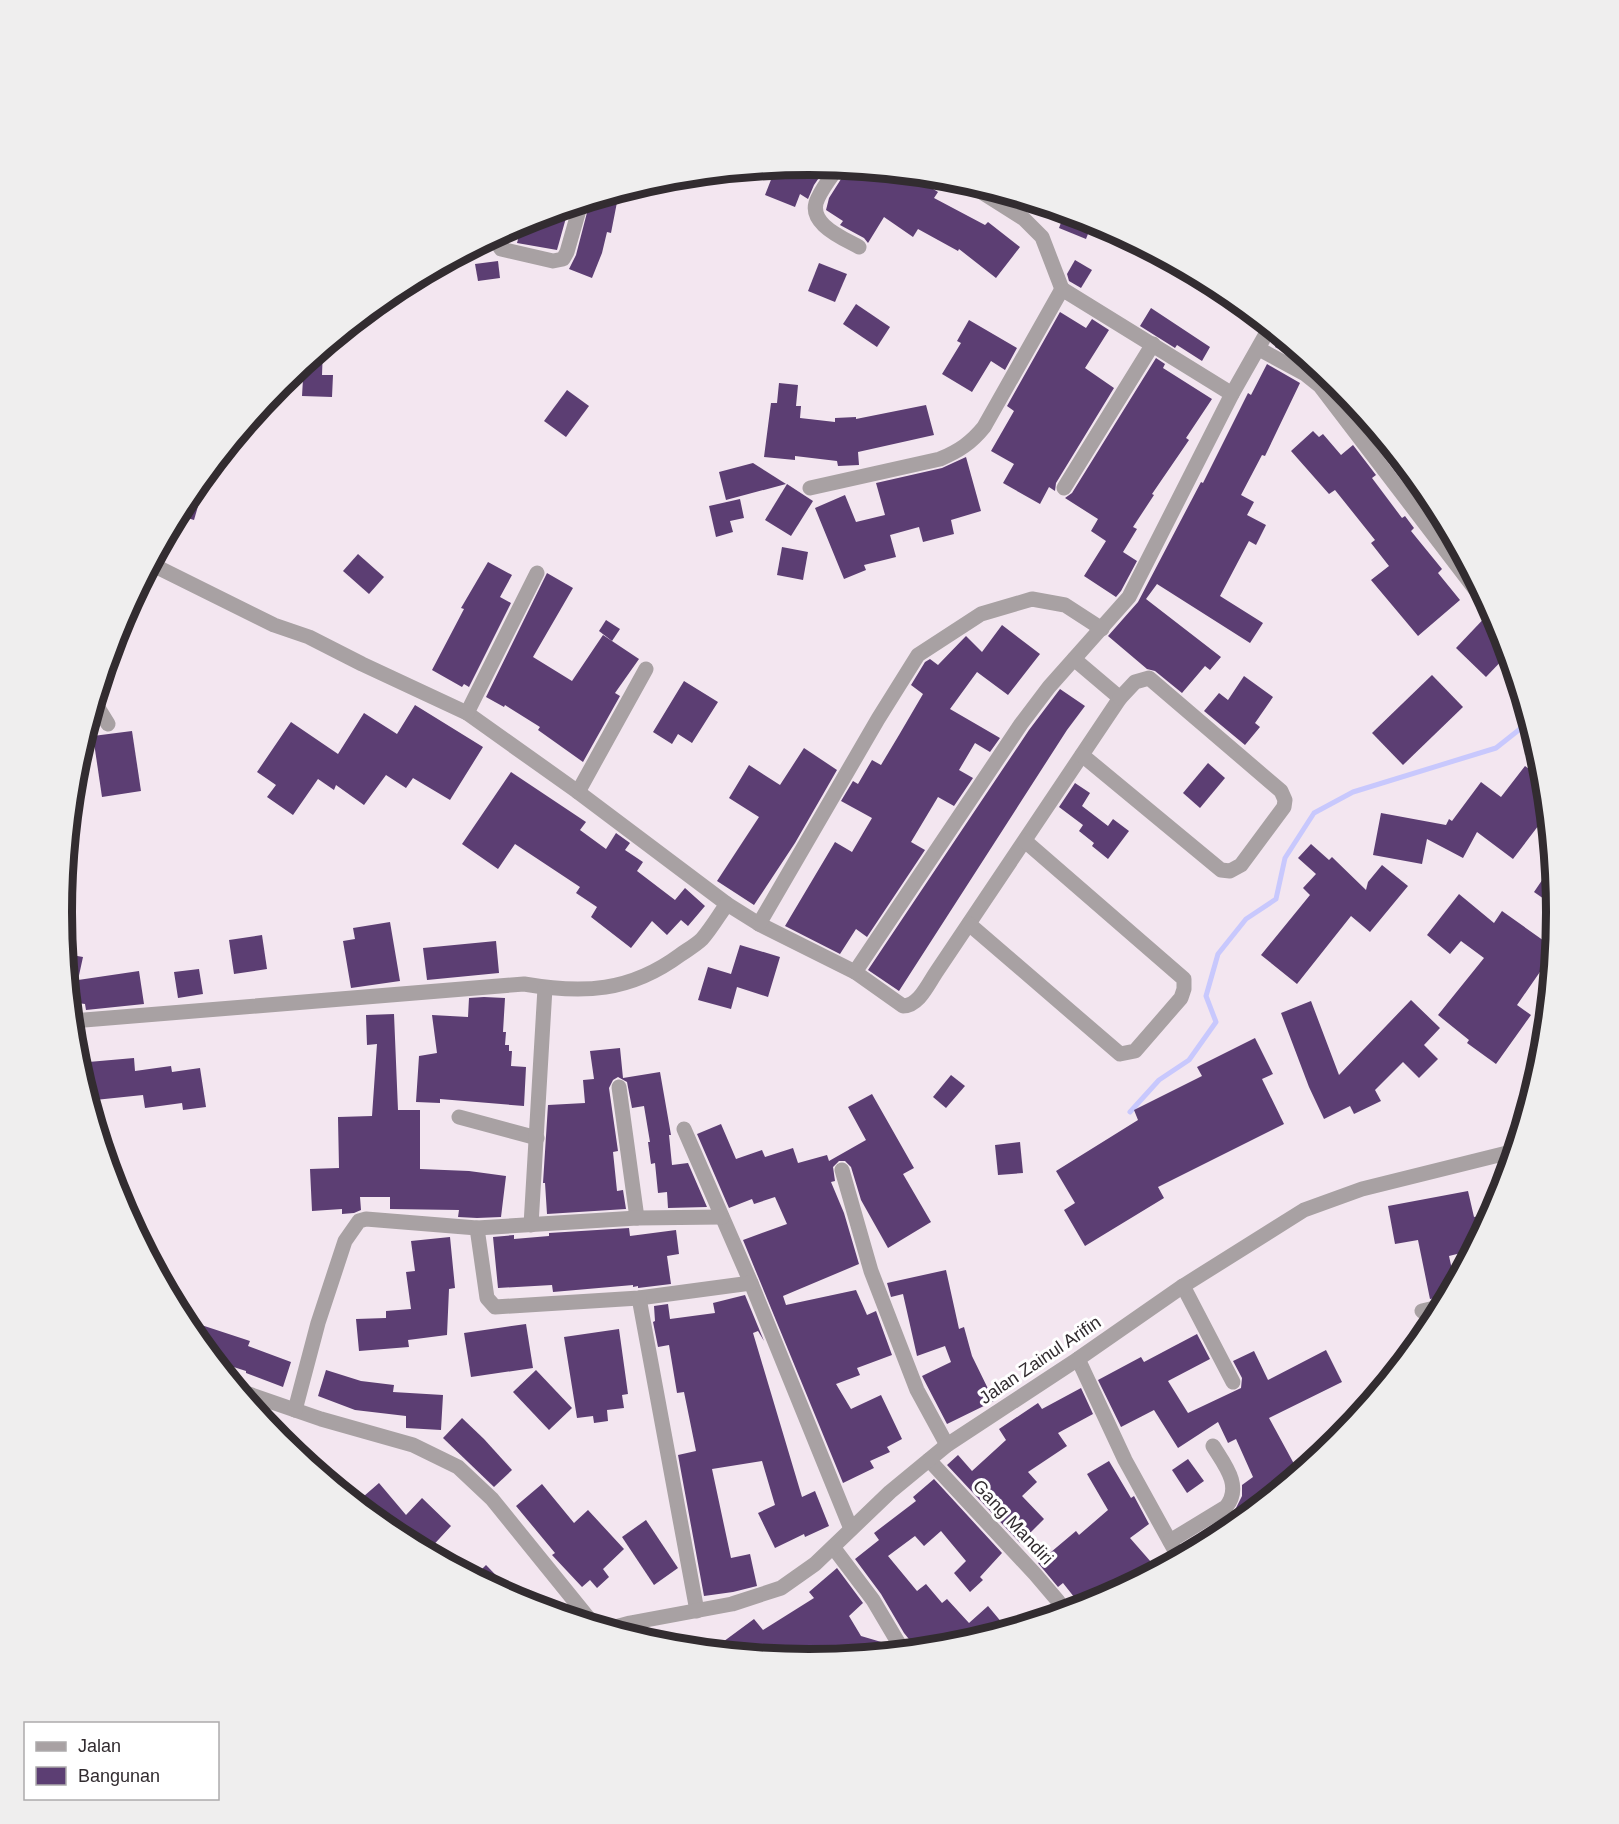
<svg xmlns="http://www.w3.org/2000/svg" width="1619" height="1824" font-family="Helvetica,sans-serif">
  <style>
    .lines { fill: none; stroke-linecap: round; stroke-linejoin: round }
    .stream { stroke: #c8c8fd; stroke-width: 5 }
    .building { fill: #5c3e73 }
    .minor { stroke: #a8a1a3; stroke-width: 15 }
    .tertiary { stroke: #a8a1a3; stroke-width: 15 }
    .labels { text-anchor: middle; stroke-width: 6; stroke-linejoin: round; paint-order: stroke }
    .street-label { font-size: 18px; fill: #322c30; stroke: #fff }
    .rim { fill: none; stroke: #322c30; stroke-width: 8 }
  </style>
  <rect width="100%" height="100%" fill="#f3e6f0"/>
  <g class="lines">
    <path class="stream" d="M1130,1112L1159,1080L1189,1060L1216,1022L1206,996L1218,954L1246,919L1276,899L1285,858L1314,813L1353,792L1496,748L1520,729L1525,707"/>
  </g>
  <g class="building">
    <path d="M814,164L827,166L814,185L808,199L800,194L795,207L765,195L776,167Z"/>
    <path d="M848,168H852L873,181L879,171L909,174L938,192L934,198L985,225L988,222L1020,247L996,278L959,249L958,251L918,229L913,237L884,217L868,243L864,238L840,225L843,221L826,210L829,198Z"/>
    <path d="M619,192L611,233L607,232L602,253L592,278L569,269L576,255L590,201Z"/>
    <path d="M569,207L557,250L517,243L523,221Z"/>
    <path d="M1065,212L1093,221L1086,239L1059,228Z"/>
    <path d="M1075,260L1092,270L1081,288L1069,281L1067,274Z"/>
    <path d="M498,261L500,278L478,281L475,264Z"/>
    <path d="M819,263L847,274L835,302L808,291Z"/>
    <path d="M856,304L890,327L877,347L843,324Z"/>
    <path d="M1151,308L1210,347L1202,361L1177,345L1175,348L1140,326Z"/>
    <path d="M1060,312L1086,328L1092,319L1109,330L1085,368L1114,388L1056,483L1055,491L1049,487L1040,504L1003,483L1014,464L991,451L1014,411L1007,406Z"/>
    <path d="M969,320L1017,348L1005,370L991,361L972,392L942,374L961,343L957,341Z"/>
    <path d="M1281,336L1311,361L1309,365L1275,347Z"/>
    <path d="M323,348L322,375H333L332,397L302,396L303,379L286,378Z"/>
    <path d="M1156,358L1165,364L1163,368L1212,399L1186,438L1189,440L1152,494L1154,495L1133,527L1137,529L1123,552L1137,561L1121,591L1116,597L1084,576L1106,541L1091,531L1098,519L1065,498L1072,493Z"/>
    <path d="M1267,364L1300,383L1265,456L1262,455L1241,495L1254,502L1247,515L1266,525L1256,545L1249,541L1220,596L1263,623L1250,643L1157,584L1146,599L1221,657L1210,670L1205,666L1182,693L1155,671L1147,669L1108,636L1138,602L1201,482L1203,483L1248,393L1251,395Z"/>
    <path d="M779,383L798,385L796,406H801L800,418L835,422V418L856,417V419L926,405L934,435L858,452L859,465L838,466L837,461L795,456V460L764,457L771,403H777Z"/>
    <path d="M567,390L589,406L566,437L544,421Z"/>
    <path d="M1375,427L1397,454L1389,460L1368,433Z"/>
    <path d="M1313,431L1319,437L1323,434L1341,455L1353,445L1376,475L1372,478L1402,518L1405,516L1414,528L1411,531L1442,569L1438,573L1460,600L1418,636L1371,580L1389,566L1371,543L1375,540L1335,490L1329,494L1291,451Z"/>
    <path d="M966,457L981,511L951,520L954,534L923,542L919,527L890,535L896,557L864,565L866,570L844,579L815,508L845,495L856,522L885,515L876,483L942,468Z"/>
    <path d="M753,463L786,484L726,500L719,472Z"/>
    <path d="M208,472L194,520L178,515L188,496Z"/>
    <path d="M787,484L813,501L791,536L765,520Z"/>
    <path d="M740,499L744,518L730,521L733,532L716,537L709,506Z"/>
    <path d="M782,547L808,552L803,580L777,575Z"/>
    <path d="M358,554L384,577L369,594L343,571Z"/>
    <path d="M488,562L512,575L500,597L511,603L469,687L464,684L462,687L432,670L464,609L461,608Z"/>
    <path d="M547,573L573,588L533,657L572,681L603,635L639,659L615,693L620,696L583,762L538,730L540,727L505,705L504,707L486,697Z"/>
    <path d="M1492,610L1501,626L1509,653L1486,677L1456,648Z"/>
    <path d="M606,620L620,629L612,641L599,631Z"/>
    <path d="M1002,625L1040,654L1008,695L977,672L950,709L1000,738L990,752L975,743L959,770L973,778L954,806L938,797L911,842L925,850L867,937L856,929L840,954L785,926L835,842L852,852L872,818L841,801L853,781L858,784L872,760L881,765L899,735L923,694L911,685L925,662L930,659L938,665L966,636L982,652Z"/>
    <path d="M1432,675L1463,707L1403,765L1372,733Z"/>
    <path d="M1244,676L1273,697L1255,723L1260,727L1245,745L1204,711L1219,693L1228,700Z"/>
    <path d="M684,681L718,702L692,743L678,734L672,744L653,732Z"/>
    <path d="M1060,689L1085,706L1067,730L899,991L868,970L1029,730Z"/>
    <path d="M415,705L483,747L450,800L413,778L406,788L386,775L364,805L336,785L334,790L318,779L293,815L267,797L276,785L257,772L291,722L338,754L364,713L397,734Z"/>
    <path d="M132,731L141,791L102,797L93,736Z"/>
    <path d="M804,748L837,770L795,843L754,905L717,881L759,817L729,798L749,765L780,785Z"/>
    <path d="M1208,763L1225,778L1200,808L1183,793Z"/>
    <path d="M1525,766L1545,781L1548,813L1513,859L1477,832L1463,858L1427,839L1422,864L1373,855L1381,813L1446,825L1449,819L1452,821L1481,782L1501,797Z"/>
    <path d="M511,772L586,822L580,830L606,849L616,833L630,843L625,850L643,862L637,871L675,900L685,888L705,906L688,926L681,920L667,935L652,921L631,948L591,917L597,907L576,893L580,887L515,844L498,869L462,844Z"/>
    <path d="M1075,783L1090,793L1082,806L1108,826L1113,819L1129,831L1108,859L1092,846L1094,843L1079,831L1083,825L1059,807Z"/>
    <path d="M1311,844L1329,860L1332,857L1366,890L1368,882L1382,865L1408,886L1370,932L1351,916L1297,984L1261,955L1310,895L1303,888L1316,874L1298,858Z"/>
    <path d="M1553,864L1556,898L1557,908L1534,892Z"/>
    <path d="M1459,894L1494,923L1502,911L1554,948L1553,953L1517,1005L1531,1015L1496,1064L1467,1043L1469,1040L1438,1015L1484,958L1461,941L1450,954L1427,935Z"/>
    <path d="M390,922L400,981L351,988L343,941L355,939L353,928Z"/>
    <path d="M262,935L267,969L234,974L229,940Z"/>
    <path d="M496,941L499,973L427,980L423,948Z"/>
    <path d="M740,945L780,957L768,997L737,987L731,1009L698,1000L708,967L731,974Z"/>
    <path d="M66,954L83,957L78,980L139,971L144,1004L86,1010L85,1004L70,1002Z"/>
    <path d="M199,969L203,994L178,998L174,972Z"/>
    <path d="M484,997L505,998L503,1032H506L505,1045H509V1051H512L511,1066L526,1067L524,1106L440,1099V1103L416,1102L419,1056L437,1053L432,1015L468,1017L469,998Z"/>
    <path d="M1411,1000L1440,1028L1424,1045L1438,1059L1419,1078L1403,1062L1375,1090L1381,1101L1354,1114L1350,1106L1324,1119L1309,1087L1281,1013L1311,1001L1339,1075Z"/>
    <path d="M394,1014L398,1110H420V1169L469,1171L506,1176L501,1217L477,1218L458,1217L459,1210L390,1209V1197H360L361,1210L354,1213L342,1214V1209L312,1211L310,1169L339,1168L338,1117L372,1116L377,1044L367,1045L366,1015Z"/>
    <path d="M1255,1038L1273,1074L1262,1079L1284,1124L1158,1187L1164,1198L1085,1246L1064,1210L1075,1203L1056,1171L1138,1120L1134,1110L1202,1076L1197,1067Z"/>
    <path d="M620,1048L623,1078L660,1072L671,1135H669L672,1165L688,1163L707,1207L668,1208L667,1192L658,1193L655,1163L651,1164L648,1142H650L644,1106L632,1108L627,1082L618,1077L613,1080L609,1088L618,1151L613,1152L617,1191L623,1190L626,1209L547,1214L545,1183H543L548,1105L585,1103L583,1080L594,1079L590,1051Z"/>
    <path d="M134,1058L135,1071L171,1066L172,1072L200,1068L206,1107L183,1110L182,1103L145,1108L143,1095L95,1100L93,1079H82L77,1063Z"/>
    <path d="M951,1075L965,1086L946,1108L933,1097Z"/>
    <path d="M872,1094L914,1168L903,1174L931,1222L888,1248L861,1200L851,1167L845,1161H839L833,1167L835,1181L831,1182L844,1213L859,1264L783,1296L786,1305L856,1290L867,1315L876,1311L892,1355L857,1368L860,1375L836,1384L851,1409L881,1395L902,1439L887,1447L890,1452L870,1461L874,1468L843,1483L743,1240L787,1224L775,1197L754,1204L752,1199L729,1208L697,1134L721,1124L736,1159L762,1150L765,1157L793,1148L798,1163L827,1155L829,1161L866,1140L848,1107Z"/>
    <path d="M1020,1142L1023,1173L998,1175L995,1145Z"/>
    <path d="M1468,1191L1474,1217L1492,1214L1473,1250L1449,1256L1455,1283L1448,1296L1430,1299L1418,1240L1395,1244L1388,1206Z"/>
    <path d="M629,1228L630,1236L676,1230L679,1254L667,1256L671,1284L638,1288V1286L633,1287V1285L553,1292L552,1285L498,1288L493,1237L514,1235V1239L549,1236V1233Z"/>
    <path d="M450,1237L455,1288L449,1289L447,1335L408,1340L409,1347L359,1351L356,1319L386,1318V1311L411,1309L406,1272L415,1271L411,1241Z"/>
    <path d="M946,1270L959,1329L964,1327L972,1356L994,1401L947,1424L922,1376L951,1362L945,1346L917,1356L903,1294L891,1297L887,1283Z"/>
    <path d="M745,1295L764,1341L758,1331L753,1333L802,1497L815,1491L829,1526L805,1537L804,1534L775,1548L758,1513L775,1505L762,1461L712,1469L731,1558L750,1554L757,1586L733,1592L704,1596L678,1455L696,1451L684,1392L677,1393L669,1345L658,1347L653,1322L655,1321L654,1306L668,1304L670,1319L715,1313L713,1303Z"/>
    <path d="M183,1319L250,1341L248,1346L291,1362L283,1387L246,1373V1371L215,1361Z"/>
    <path d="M526,1324L533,1368L471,1377L464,1333Z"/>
    <path d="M619,1329L628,1394L622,1395L624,1408L607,1410L608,1421L594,1423L593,1416L577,1418L564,1337Z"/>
    <path d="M1197,1334L1210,1359L1168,1381L1188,1413L1241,1388L1242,1378L1233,1361L1254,1351L1268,1380L1326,1350L1342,1382L1269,1418L1299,1473L1225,1534L1217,1538L1210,1528L1234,1512L1242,1496V1485L1253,1477L1236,1439L1228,1443L1218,1422L1178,1448L1154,1410L1121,1427L1098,1380L1141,1357L1144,1362Z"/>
    <path d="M326,1370L361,1381L394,1385L393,1392L443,1395L441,1430L406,1428V1416L355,1410L318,1396Z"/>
    <path d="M536,1370L572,1408L549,1430L513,1392Z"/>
    <path d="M1081,1388L1093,1414L1058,1433L1067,1446L1028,1472L1037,1482L1022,1496L1044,1519L1020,1543L947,1465L958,1455L972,1471L1006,1440L999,1429L1038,1403L1042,1409Z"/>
    <path d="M462,1418L484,1439L512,1470L494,1487L443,1438Z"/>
    <path d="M1188,1459L1204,1481L1187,1493L1172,1470Z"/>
    <path d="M1109,1461L1131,1498L1134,1496L1149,1524L1130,1538L1158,1570L1095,1603L1082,1607L1063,1583L1058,1587L1038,1563L1076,1531L1079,1535L1108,1510L1087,1474Z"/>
    <path d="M934,1479L1002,1553L980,1577L983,1580L970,1592L954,1573L966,1561L941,1531L924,1546L915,1536L888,1556L917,1591L926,1584L942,1603L947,1599L969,1623L988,1606L1008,1630L955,1646L917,1649L904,1633L881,1594L855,1559L879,1540L874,1533L916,1501L913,1497Z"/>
    <path d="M379,1483L406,1515L422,1498L451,1526L427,1552L394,1534L356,1503Z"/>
    <path d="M542,1484L574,1523L588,1510L624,1549L603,1569L609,1577L597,1588L590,1580L582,1587L552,1555L555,1553L516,1506Z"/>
    <path d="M646,1520L678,1568L654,1585L622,1537Z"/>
    <path d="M486,1565L515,1595L513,1598L474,1577Z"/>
    <path d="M837,1568L863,1603L849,1616L861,1636L888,1644L893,1652L856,1655L850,1647L834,1658H827L823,1653L814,1660H809L712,1650L754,1619L763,1630L814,1598L809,1592Z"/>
  </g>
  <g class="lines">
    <g class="minor">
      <path d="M838,167C831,177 823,187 818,198C805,223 843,238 859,247"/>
      <path d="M964,181L1024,219L1042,237L1062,289"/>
      <path d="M497,235L498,244L501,249L553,261L563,259L567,252L581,203"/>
      <path d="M1259,349L1305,374L1320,386L1475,589"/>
      <path d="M810,488L940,459C959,451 971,443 984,427L1062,289L1232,394"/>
      <path d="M1064,488L1153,344"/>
      <path d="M151,564L274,625L309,637L362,664L467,713L578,792L727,904L759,924L855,972L903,1006C919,1006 928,984 937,971L1120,698L1074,659"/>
      <path d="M95,703L108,724"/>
      <path d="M467,713L537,573"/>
      <path d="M1082,755L1221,870L1230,871L1241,865L1284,807L1285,800L1281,791L1149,678L1135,682L1120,698"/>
      <path d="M578,792L646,669"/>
      <path d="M759,924L878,719L918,655L981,614L1032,599L1065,605L1102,629"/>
      <path d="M969,924L1120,1054L1135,1051L1181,998L1184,989V979L1025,841"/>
      <path d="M855,972L1021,724L1049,687L1129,597L1232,394L1270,327"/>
      <path d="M72,1021L524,984C583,994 630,992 680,955C687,950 696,945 702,939C711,929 719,915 727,904"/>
      <path d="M619,1087L637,1218"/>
      <path d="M459,1117L537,1138"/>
      <path d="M684,1129L751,1283L851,1529"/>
      <path d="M842,1170L871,1271L917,1390L947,1445"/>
      <path d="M531,1225L545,988"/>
      <path d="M477,1228L487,1298L495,1307L639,1298L751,1283"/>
      <path d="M1183,1286L1233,1382"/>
      <path d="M639,1298L697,1611"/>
      <path d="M1422,1311L1443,1306"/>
      <path d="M1078,1359L1125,1460L1179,1558"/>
      <path d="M240,1391L321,1419L413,1445L458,1467L492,1499L594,1625"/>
      <path d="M295,1410L318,1323L345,1241L359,1221L366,1219L477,1228L637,1218L722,1217"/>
      <path d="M929,1460L1035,1574L1058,1601L1063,1613"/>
      <path d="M1170,1541L1226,1507C1243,1486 1224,1464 1213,1446"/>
      <path d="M833,1547L873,1600L899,1644"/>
    </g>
    <path class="tertiary" d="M608,1629L630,1623L732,1604L781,1588L815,1564L890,1492L947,1445L1078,1359L1183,1286L1304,1210L1362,1189L1515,1151"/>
  </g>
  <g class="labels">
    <g class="street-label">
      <text transform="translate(1040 1360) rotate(-34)" y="6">Jalan Zainul Arifin</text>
      <text transform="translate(1013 1522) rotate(47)" y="6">Gang Mandiri</text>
    </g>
  </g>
  <path d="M0 0H1619V1824H0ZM72 912a737 737 0 1 1 1474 0a737 737 0 1 1-1474 0Z" fill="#efeeee" fill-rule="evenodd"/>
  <path class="rim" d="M72 912a737 737 0 1 1 1474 0a737 737 0 1 1-1474 0Z"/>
  <rect x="24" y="1722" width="195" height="78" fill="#ffffff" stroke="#adabac" stroke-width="1.5"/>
  <rect x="36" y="1742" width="30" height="9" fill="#a8a1a3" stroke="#adabac" stroke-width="1.5"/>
  <text x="78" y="1752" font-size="18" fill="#322c30">Jalan</text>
  <rect x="36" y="1767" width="30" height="18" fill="#5c3e73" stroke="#adabac" stroke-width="1.5"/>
  <text x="78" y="1782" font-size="18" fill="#322c30">Bangunan</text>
</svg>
